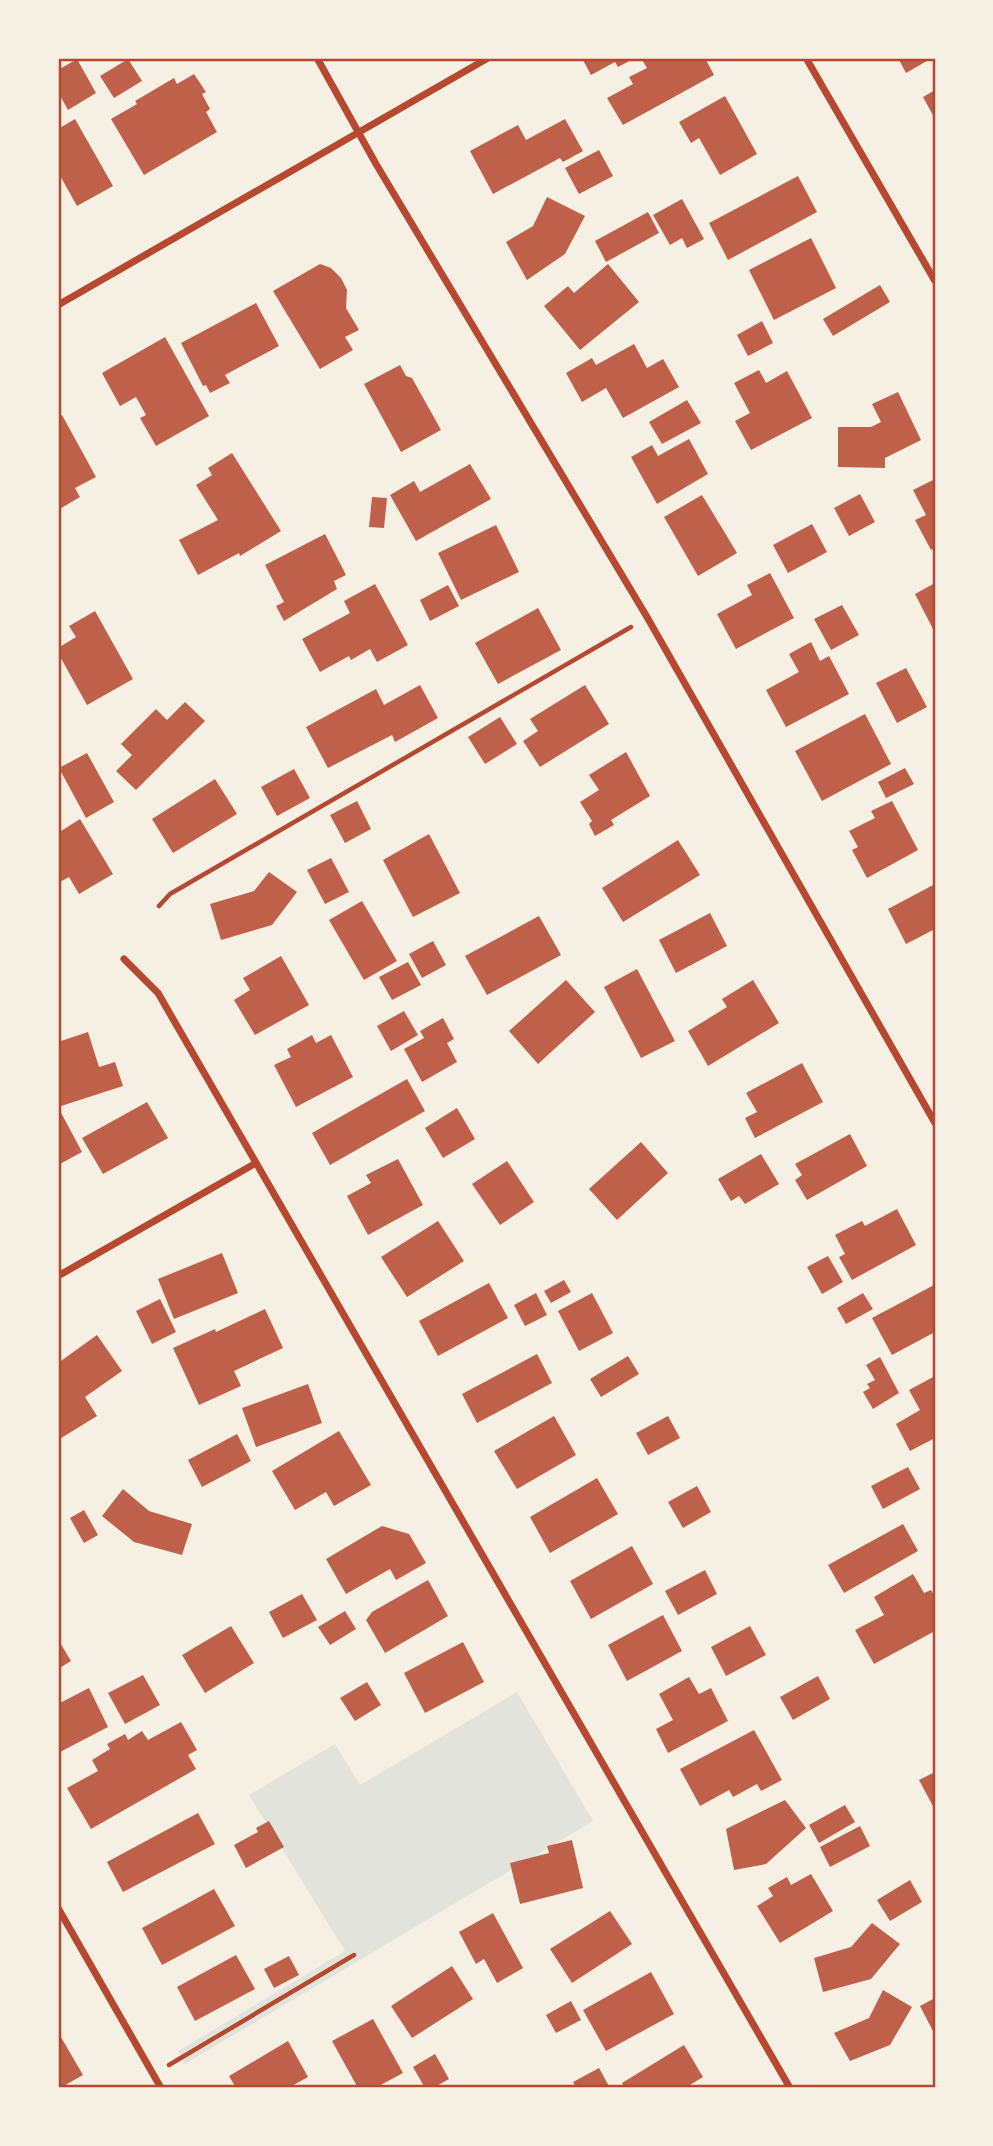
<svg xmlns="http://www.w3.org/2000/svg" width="993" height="2146" font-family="'Libre Baskerville',serif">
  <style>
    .green { fill: #e2e4dc }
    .building { fill: #bf614a }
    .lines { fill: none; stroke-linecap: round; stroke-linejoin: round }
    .path { stroke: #b5482f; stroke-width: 4.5 }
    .minor { stroke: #b5482f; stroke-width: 7 }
    .neatline { fill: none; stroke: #b5482f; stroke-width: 2.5 }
  </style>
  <rect width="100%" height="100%" fill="#f6efe4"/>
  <path class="green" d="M517,1692L593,1821L185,2064L178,2051L345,1951L249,1795L335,1744L360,1785Z"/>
  <g class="building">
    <path d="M587,58H635L618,67L615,62L591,75L583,60Z"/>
    <path d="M641,58H705L714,75L623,125L607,98L633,84L629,77L647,68Z"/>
    <path d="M898,58H932L906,73Z"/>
    <path d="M77,59L96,93L68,110L58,92V70Z"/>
    <path d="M128,59L142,81L114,98L100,76Z"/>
    <path d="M194,74L206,92L202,94L210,109L206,112L217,132L144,175L111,119L137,104L135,101L174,78L177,84Z"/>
    <path d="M935,90V119L923,97Z"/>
    <path d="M725,96L757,154L720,175L699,138L691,143L679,122Z"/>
    <path d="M75,119L113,186L77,206L58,172V129Z"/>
    <path d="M565,119L583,151L563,162L560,158L493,194L470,151L518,125L526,140Z"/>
    <path d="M599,150L613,176L579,194L565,168Z"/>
    <path d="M798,176L817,212L728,260L709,223Z"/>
    <path d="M547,197L585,216L565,254L527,280L506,242L533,226Z"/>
    <path d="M682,199L704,239L687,248L682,238L670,245L653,215Z"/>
    <path d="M648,212L659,233L606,262L595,241Z"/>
    <path d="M811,238L836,288L774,320L749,270Z"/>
    <path d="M320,264L331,268L341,278L347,290L346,308L359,330L345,337L353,350L320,369L273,291Z"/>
    <path d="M608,264L639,302L580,350L544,306L568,286L574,293Z"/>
    <path d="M880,285L890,302L833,336L823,319Z"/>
    <path d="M256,303L279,346L225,375L230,383L210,393L206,385L203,386L181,343Z"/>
    <path d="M762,321L773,343L748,356L737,335Z"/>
    <path d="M165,337L209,416L156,446L140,418L146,415L136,397L120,406L102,373Z"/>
    <path d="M634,344L647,368L663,359L679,387L623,418L606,388L582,402L566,373L592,358L596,365Z"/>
    <path d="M400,365L406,376L412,378L441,430L401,452L364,384Z"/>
    <path d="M759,370L766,383L787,371L812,418L751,450L735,421L750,413L734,383Z"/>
    <path d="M898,392L921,440L885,458V468L838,467V427H871L881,422L872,404Z"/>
    <path d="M687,400L701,423L662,444L649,422Z"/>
    <path d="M62,415L96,477L75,488L80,497L58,510V417Z"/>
    <path d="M689,439L708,474L657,504L631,457L652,445L658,456Z"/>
    <path d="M232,453L281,531L240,556L239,553L198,575L179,540L218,520L196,485L212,475L208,468Z"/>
    <path d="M470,464L491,499L416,541L390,495L414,481L420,492Z"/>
    <path d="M935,479V548L931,550L915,520L926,515L913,490Z"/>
    <path d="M860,494L875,522L849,536L834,508Z"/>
    <path d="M702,495L737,553L698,576L664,517Z"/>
    <path d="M372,497L387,498L384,528L369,527Z"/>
    <path d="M812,524L827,552L788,573L773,545Z"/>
    <path d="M496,525L519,572L461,600L438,553Z"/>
    <path d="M325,534L346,575L334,581L337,589L284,621L276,606L284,602L265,565Z"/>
    <path d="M770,573L794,618L736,649L717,614L752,595L747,585Z"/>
    <path d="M935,583V633L915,594Z"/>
    <path d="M375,584L408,645L377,662L370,649L351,660L349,656L320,672L302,639L350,613L344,601Z"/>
    <path d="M448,585L459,606L430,621L420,600Z"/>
    <path d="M842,605L859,635L831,650L814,619Z"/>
    <path d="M538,608L561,650L498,684L475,643Z"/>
    <path d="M95,611L133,679L87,705L58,653V648L76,637L69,626Z"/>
    <path d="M811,642L820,661L829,656L849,694L786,727L766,690L799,672L789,654Z"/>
    <path d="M906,668L927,707L897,723L876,683Z"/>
    <path d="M420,685L438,718L395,742L392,735L328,768L306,727L376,689L384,705Z"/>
    <path d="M585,685L609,724L540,767L523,741L538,731L530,719Z"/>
    <path d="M185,702L205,721L136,790L116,771L132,755L121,744L156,709L167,720Z"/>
    <path d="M865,714L891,764L822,801L795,751Z"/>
    <path d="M500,717L517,744L485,764L468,737Z"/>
    <path d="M626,752L650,796L611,820L614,825L595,836L589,824L592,821L580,802L599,790L589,775Z"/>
    <path d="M87,753L114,802L86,818L59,768Z"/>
    <path d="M905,768L914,784L886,798L878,782Z"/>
    <path d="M294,769L310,798L277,816L261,787Z"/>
    <path d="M215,779L237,814L173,853L152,819Z"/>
    <path d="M357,801L371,829L345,843L330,815Z"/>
    <path d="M892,801L918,850L867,878L852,850L858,847L849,831L875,818L871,811Z"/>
    <path d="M80,819L113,874L79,894L69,877L58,883V833Z"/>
    <path d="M429,834L460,893L413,917L383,860Z"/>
    <path d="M678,840L700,875L623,922L602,888Z"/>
    <path d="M331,858L349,892L325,904L307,870Z"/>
    <path d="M269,872L297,892L272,925L221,940L210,904L254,891Z"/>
    <path d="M935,884V929L906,944L888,909Z"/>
    <path d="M362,901L397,961L364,980L329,920Z"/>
    <path d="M710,913L727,946L676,973L659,940Z"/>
    <path d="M539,916L561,955L487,995L465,956Z"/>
    <path d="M433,941L446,965L422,978L409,954Z"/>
    <path d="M281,956L309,1005L255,1035L234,1000L250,990L243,978Z"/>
    <path d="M408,962L421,985L392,1000L379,977Z"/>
    <path d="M637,969L675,1041L641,1058L604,987Z"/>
    <path d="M566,980L595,1012L538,1064L509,1031Z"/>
    <path d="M753,980L779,1023L708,1066L688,1031L727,1007L722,999Z"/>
    <path d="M404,1011L418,1035L391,1051L377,1026Z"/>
    <path d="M443,1018L454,1039L447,1043L457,1062L422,1082L404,1049L424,1038L420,1031Z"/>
    <path d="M88,1032L99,1067L115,1062L123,1086L61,1106L58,1095V1042Z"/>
    <path d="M312,1035L316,1043L331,1035L353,1077L296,1107L274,1065L291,1057L287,1049Z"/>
    <path d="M802,1063L823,1102L755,1138L745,1118L757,1112L746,1093Z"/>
    <path d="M407,1079L425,1111L330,1165L312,1133Z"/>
    <path d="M147,1102L168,1138L103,1174L82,1138Z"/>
    <path d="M58,1107L82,1152L58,1165Z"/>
    <path d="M457,1108L475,1139L443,1158L425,1128Z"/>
    <path d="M850,1134L867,1166L807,1200L795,1180L802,1175L795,1164Z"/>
    <path d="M641,1142L668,1173L617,1220L589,1189Z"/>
    <path d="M761,1154L779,1184L745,1204L739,1196L731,1201L718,1179Z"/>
    <path d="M398,1159L423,1205L368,1235L347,1196L371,1183L366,1175Z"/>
    <path d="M507,1161L534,1202L500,1225L472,1184Z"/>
    <path d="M897,1209L916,1245L852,1280L839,1257L845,1254L835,1235L862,1221L865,1226Z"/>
    <path d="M438,1221L464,1261L407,1297L381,1257Z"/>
    <path d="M222,1253L238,1293L174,1319L158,1279Z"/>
    <path d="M828,1256L843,1282L822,1294L807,1267Z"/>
    <path d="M564,1280L571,1292L551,1303L544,1291Z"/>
    <path d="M489,1283L508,1318L438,1356L419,1321Z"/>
    <path d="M934,1285L935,1332L892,1355L872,1318Z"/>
    <path d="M536,1293L547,1315L525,1326L514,1305Z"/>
    <path d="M592,1293L613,1333L579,1351L558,1311Z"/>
    <path d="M863,1293L873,1309L846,1324L837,1308Z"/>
    <path d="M160,1299L176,1332L152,1344L136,1311Z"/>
    <path d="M265,1309L283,1348L234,1371L241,1386L199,1405L173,1348L215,1329L216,1332Z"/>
    <path d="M97,1335L122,1371L85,1397L97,1416L58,1440V1363Z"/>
    <path d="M537,1354L552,1383L477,1423L462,1394Z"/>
    <path d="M628,1356L639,1374L601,1397L590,1379Z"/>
    <path d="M880,1357L899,1393L873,1409L863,1392L870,1388L867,1384L875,1380L866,1365Z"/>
    <path d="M935,1376V1438L910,1451L896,1424L920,1410L909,1390Z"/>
    <path d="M308,1384L322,1423L256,1447L242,1408Z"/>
    <path d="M554,1416L576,1455L517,1489L494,1451Z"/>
    <path d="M668,1416L680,1438L648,1455L636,1433Z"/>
    <path d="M339,1431L371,1485L334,1506L326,1492L295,1510L272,1471Z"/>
    <path d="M237,1434L251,1461L202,1487L188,1460Z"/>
    <path d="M908,1467L920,1489L883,1509L871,1486Z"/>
    <path d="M597,1478L618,1514L550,1553L530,1517Z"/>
    <path d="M697,1486L711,1512L683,1528L668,1502Z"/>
    <path d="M123,1489L149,1511L192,1524L182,1555L134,1542L102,1516Z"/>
    <path d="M84,1510L98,1535L84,1543L70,1518Z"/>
    <path d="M903,1524L918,1551L844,1593L828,1565Z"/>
    <path d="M382,1526L409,1534L426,1563L396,1580L390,1569L346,1594L326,1559Z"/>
    <path d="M632,1546L653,1584L591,1619L570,1581Z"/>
    <path d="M705,1570L717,1594L678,1615L665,1591Z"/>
    <path d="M913,1574L924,1593L931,1590L935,1597V1631L874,1664L855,1630L884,1615L874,1597Z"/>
    <path d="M428,1580L448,1616L385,1653L366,1620L372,1612Z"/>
    <path d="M302,1594L317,1620L283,1638L269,1612Z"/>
    <path d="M345,1611L356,1629L330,1645L318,1627Z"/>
    <path d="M663,1615L682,1651L627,1681L608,1645Z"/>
    <path d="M231,1626L254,1663L205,1693L182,1655Z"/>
    <path d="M750,1626L766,1655L726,1676L711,1647Z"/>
    <path d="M58,1639L71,1661L58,1669Z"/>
    <path d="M463,1642L484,1682L425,1713L404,1673Z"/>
    <path d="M143,1675L160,1705L125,1724L108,1693Z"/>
    <path d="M818,1676L830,1699L793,1720L780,1697Z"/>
    <path d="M689,1677L699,1694L711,1688L728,1721L668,1753L656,1729L673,1720L659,1694Z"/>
    <path d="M367,1682L381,1705L355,1721L340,1698Z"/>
    <path d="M89,1688L108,1727L58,1753V1704Z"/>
    <path d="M181,1722L197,1750L188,1755L196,1769L91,1829L67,1788L98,1771L92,1760L110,1749L107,1744L125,1734L128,1740L142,1731L148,1740Z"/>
    <path d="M754,1730L782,1780L761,1791L757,1784L733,1797L729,1790L700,1806L680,1769Z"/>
    <path d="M935,1772V1810L919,1780Z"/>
    <path d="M785,1800L806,1828L766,1864L734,1870L726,1829Z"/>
    <path d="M845,1805L855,1822L819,1843L809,1825Z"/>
    <path d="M198,1813L215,1844L123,1892L107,1862Z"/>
    <path d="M269,1821L284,1847L246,1868L234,1845L258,1832L256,1828Z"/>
    <path d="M860,1826L870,1846L830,1867L820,1847Z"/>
    <path d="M572,1840L583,1888L520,1904L510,1863L549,1853L547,1846Z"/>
    <path d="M811,1874L833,1911L780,1943L757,1906L773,1896L768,1888L787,1877L791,1885Z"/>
    <path d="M910,1880L922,1902L890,1921L877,1900Z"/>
    <path d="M214,1889L235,1926L162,1965L142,1928Z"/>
    <path d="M610,1911L632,1944L572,1983L550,1949Z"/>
    <path d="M493,1913L523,1968L497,1983L484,1959L476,1964L459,1932Z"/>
    <path d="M872,1923L900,1944L871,1979L823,1992L814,1958L851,1947Z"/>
    <path d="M236,1955L255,1989L195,2021L177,1987Z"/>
    <path d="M289,1956L299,1975L274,1988L264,1969Z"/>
    <path d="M452,1966L473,1999L412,2038L391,2006Z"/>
    <path d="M651,1972L674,2014L606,2051L583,2010Z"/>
    <path d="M883,1990L912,2007L890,2045L850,2061L834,2033L869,2018Z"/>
    <path d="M935,1998V2035L920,2006Z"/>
    <path d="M571,2001L581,2020L556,2033L546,2015Z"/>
    <path d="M373,2019L403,2073L375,2088H358L332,2041Z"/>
    <path d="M58,2032L83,2075L60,2088H58Z"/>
    <path d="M288,2041L308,2077L288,2088H236L229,2076Z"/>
    <path d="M684,2045L703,2077L685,2088H625L622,2083Z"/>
    <path d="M435,2054L449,2079L433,2088H425L413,2067Z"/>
    <path d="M599,2068L610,2088H576L573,2082Z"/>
  </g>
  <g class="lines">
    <g class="path">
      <path d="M159,906L170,894L631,627"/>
      <path d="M169,2065L354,1955"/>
    </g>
    <g class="minor">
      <path d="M317,58L376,164L647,617L935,1123"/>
      <path d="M806,58L935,281"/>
      <path d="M58,305L488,58"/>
      <path d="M124,959L158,993L790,2088"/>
      <path d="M58,1276L256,1163"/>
      <path d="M58,1908L161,2088"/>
    </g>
  </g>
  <rect width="993" height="2146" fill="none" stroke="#f6efe4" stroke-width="119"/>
  <rect x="60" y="60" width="874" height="2026" class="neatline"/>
</svg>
